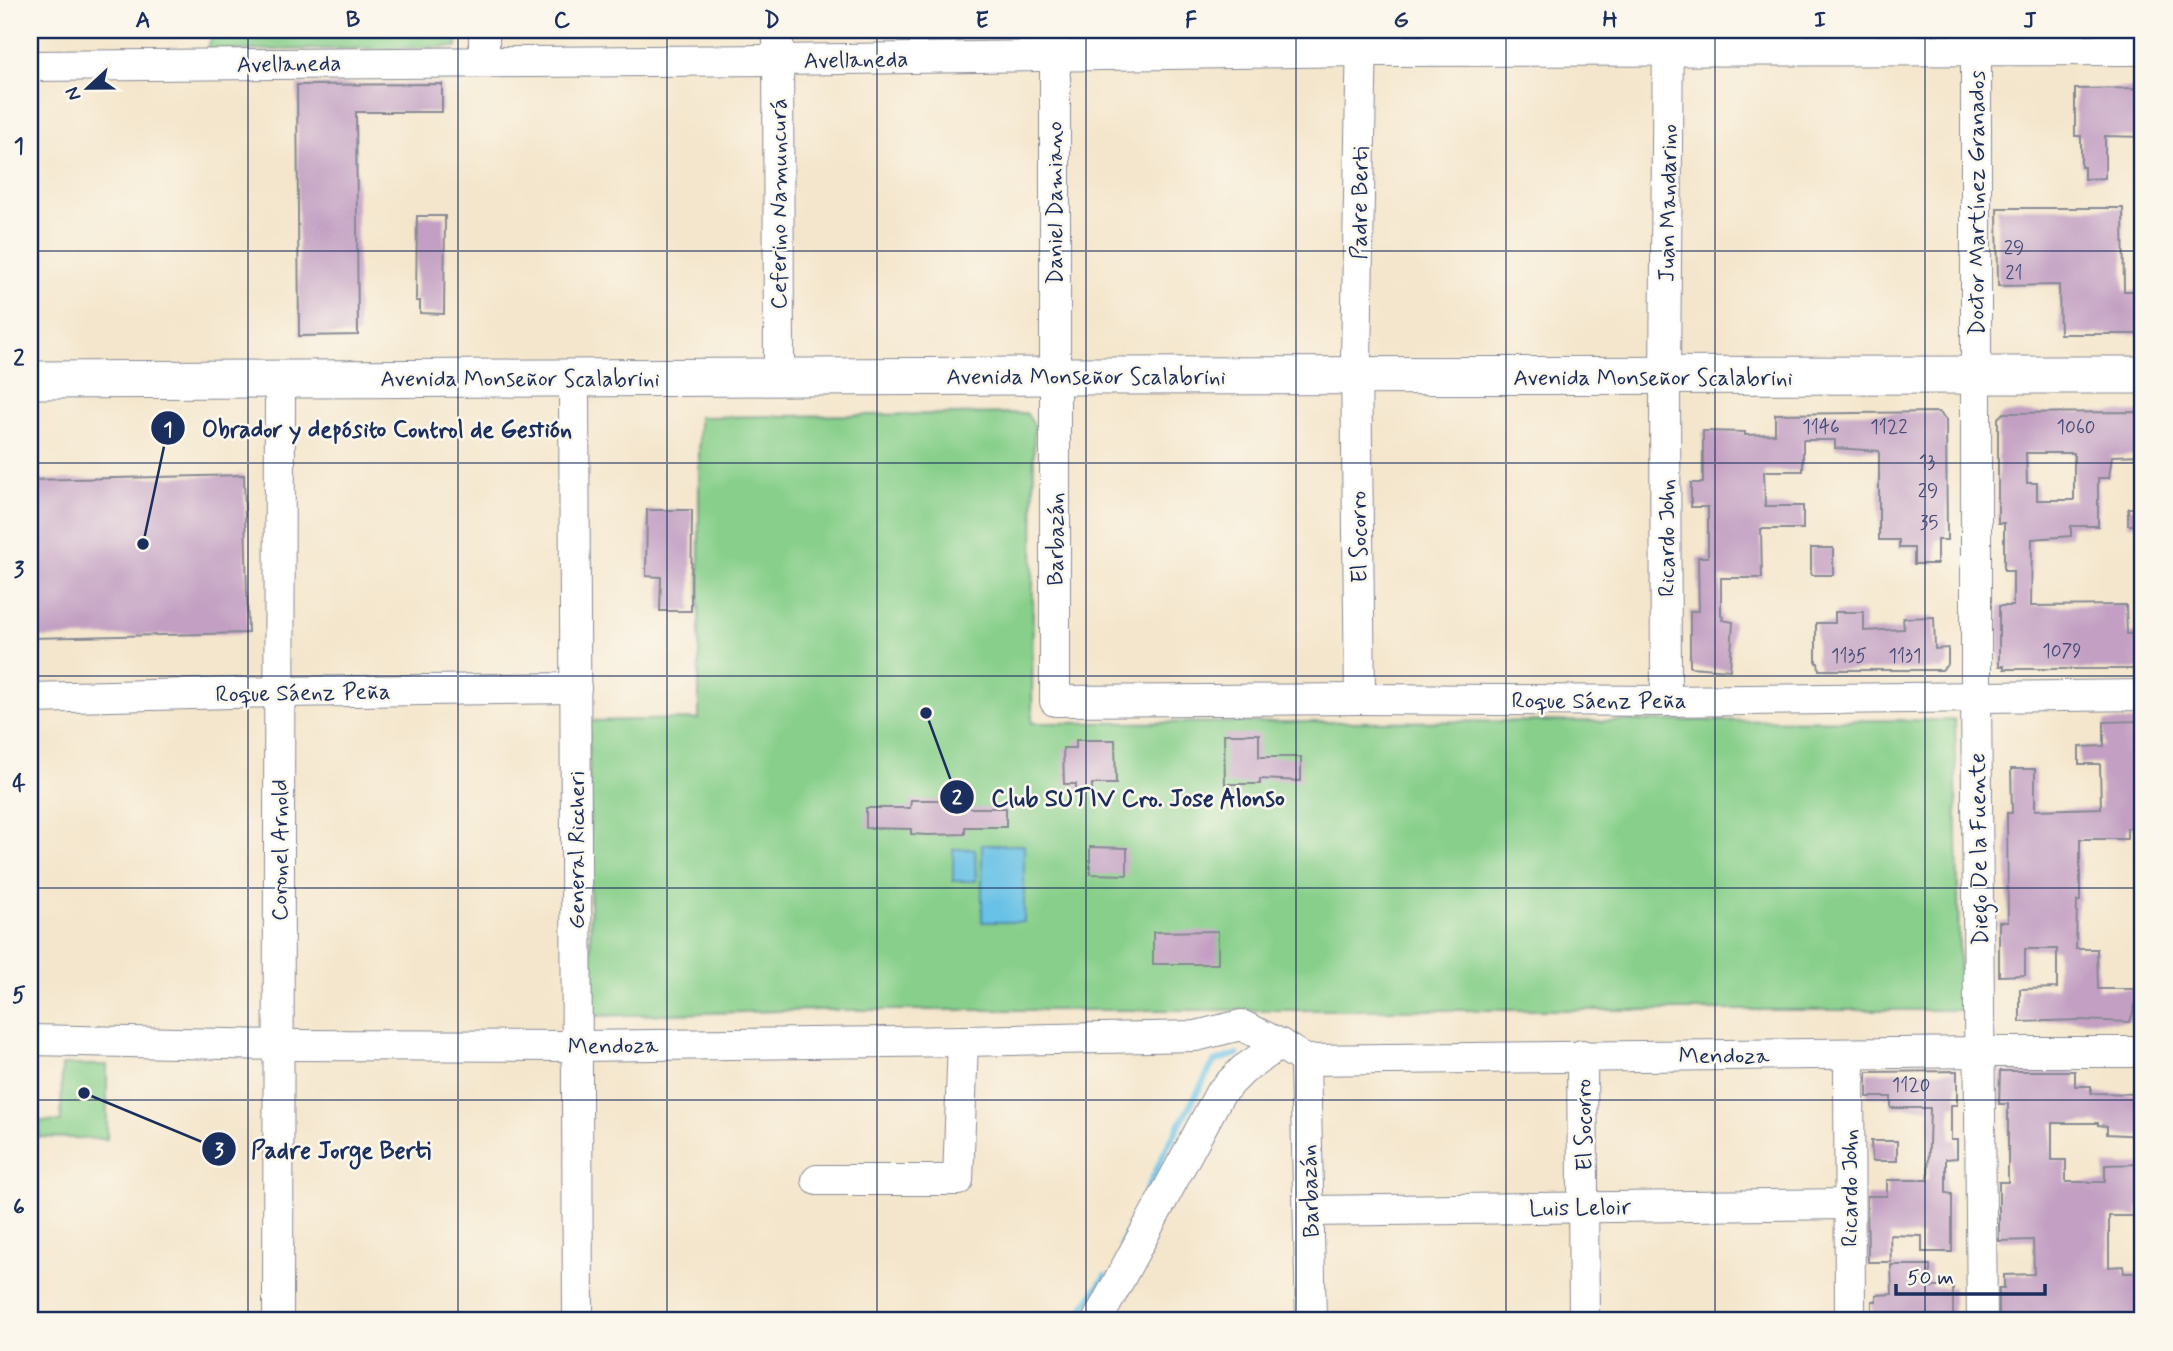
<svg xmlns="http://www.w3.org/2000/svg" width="2173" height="1351" font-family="Mynerve,sans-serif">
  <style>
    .green { fill: #87cf8a; stroke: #517f74; stroke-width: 2 }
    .water { fill: #68c1e6; stroke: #4278a2; stroke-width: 2 }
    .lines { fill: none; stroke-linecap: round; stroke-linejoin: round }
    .stream { stroke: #68c1e6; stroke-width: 6 }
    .building { fill: #c3a0c3; fill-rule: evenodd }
    .minor-casing { stroke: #888a95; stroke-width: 32 }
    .major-casing { stroke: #888a95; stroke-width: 39 }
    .minor { stroke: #fff; stroke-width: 30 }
    .major { stroke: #fff; stroke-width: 37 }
    .grid { fill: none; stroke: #1b2f5e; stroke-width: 2; stroke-opacity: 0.55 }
    .labels { text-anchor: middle; stroke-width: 5; stroke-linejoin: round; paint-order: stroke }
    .number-label { font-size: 19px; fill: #454b77 }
    .street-label { font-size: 23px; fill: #1b2f5e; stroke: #fbf7ec }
    .leader { fill: none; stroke: #1b2f5e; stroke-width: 2.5 }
    .callout-dot { fill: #1b2f5e; stroke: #fbf7ec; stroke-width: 2.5 }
    .mark-label { font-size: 21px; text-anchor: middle; font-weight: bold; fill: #fff }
    .callout-label { font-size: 24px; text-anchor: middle; font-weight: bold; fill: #1b2f5e; stroke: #fbf7ec; stroke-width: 5; stroke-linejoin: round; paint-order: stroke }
    .neatline { fill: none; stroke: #1b2f5e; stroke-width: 2.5 }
    .grid-label { font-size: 23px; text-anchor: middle; font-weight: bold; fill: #1b2f5e }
  </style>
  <rect width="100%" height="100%" fill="#fbf7ec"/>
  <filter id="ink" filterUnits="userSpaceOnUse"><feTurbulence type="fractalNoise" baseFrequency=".0143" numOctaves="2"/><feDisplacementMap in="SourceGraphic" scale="14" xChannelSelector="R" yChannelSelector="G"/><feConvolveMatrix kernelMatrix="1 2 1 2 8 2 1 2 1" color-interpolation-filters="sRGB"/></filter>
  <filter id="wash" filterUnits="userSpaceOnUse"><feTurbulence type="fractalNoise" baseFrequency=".00686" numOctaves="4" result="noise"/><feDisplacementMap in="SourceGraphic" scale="28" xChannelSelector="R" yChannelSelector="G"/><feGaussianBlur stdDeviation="1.57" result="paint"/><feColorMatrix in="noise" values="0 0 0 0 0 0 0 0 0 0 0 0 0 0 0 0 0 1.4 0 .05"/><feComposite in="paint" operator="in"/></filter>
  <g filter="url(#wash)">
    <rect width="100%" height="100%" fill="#f4e6cc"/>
    <g class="green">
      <path d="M215,30H457V47L206,51Z"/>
      <path d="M1026,413L1034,425L1032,723L1955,720L1960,1010H819L591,1016L589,721L699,719V417Z"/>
      <path d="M62,1065H107V1139L39,1137V1121L61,1122Z"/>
    </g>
    <g class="water">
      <rect x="982" y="845" width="42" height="77"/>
      <path d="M953,849H975L976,881H953Z"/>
    </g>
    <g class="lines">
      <g class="stream">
        <path d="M1121,1245L1166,1149L1214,1062L1237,1054"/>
        <path d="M1075,1321L1105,1276"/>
      </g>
    </g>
    <g id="blocks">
      <g class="building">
        <path d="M442,84V112H356L358,335L299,336L297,85Z"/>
        <path d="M2143,88V137L2105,136V178L2084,179V167H2081V136H2075V89Z"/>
        <path d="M1997,208H2123L2124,291H2143V334H2060L2059,285L1998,286Z"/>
        <path d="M417,216H445L444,314L420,313V301H416Z"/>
        <path d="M1939,412L1946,420L1947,540H1937V564H1914V548H1899V540H1879V451L1835,448V440H1803V471H1764L1765,506H1803V529H1761L1762,578H1721V615L1723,616L1722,620L1733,622L1730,670L1690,667V611H1699L1698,557H1708V507H1691V483H1703V431L1745,432V435L1775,434V414Z"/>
        <path d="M2143,412V455L2112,456L2109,478H2098V526H2071V536L2032,539L2031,606L2126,605L2127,634L2143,633V669H2004V666H1999V606H2013V571H2004V523H1998V418L2004,413ZM2026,453H2074V500H2037V483H2027Z"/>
        <path d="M244,475L248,633L33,638L30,480Z"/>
        <rect x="2128" y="508" width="15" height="17"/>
        <path d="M647,510H692L691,611H660L661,577L646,576Z"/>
        <rect x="1811" y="548" width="22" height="27"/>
        <path d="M1835,612H1864V631L1904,629L1903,618L1934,617L1935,649L1948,648V664L1942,670H1819L1818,663H1816V623H1835Z"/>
        <path d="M2141,721L2143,778H2140L2139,810H2143V828H2127V839H2080V901H2077L2076,949H2097L2098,989H2140L2130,1022L2079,1020L2020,1022V989L2057,988V949H2025V975L1999,976V922H2008L2007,813H2012L2011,769H2035V810L2101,808L2100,764H2079V747L2104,746V722Z"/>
        <path d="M1224,734H1259V757H1301V781L1260,779V784H1225Z"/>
        <path d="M1076,740H1115L1116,784H1092V792H1076V784H1064L1063,748H1076Z"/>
        <path d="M911,800H964V808H1006V827H965V834L928,835L911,834V829L866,828V808H910Z"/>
        <path d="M1090,847L1127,848V875L1090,874Z"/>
        <path d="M1218,931V964H1153V932Z"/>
        <path d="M1957,1071V1105H1951V1140H1957V1158L1946,1159V1193L1952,1194V1252H1922V1236L1890,1235L1891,1262H1868L1867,1196H1887V1180H1928L1930,1108H1891V1097H1867V1072Z"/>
        <path d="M2000,1071H2075V1086H2091V1093L2143,1094V1136L2107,1134V1126L2098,1125V1123H2052V1160H2066V1182H2105V1165L2143,1164V1208H2138L2139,1216H2109V1267L2123,1266L2124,1273H2143V1321H2082V1315H2017V1319L1999,1318V1288H2004V1275L2034,1274L2033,1240L1999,1241V1182H2008V1104H1999Z"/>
        <path d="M1871,1141H1897V1161H1872Z"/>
        <path d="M1891,1265H1930L1931,1287H1953V1321H1872V1301H1876V1295L1892,1294Z"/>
      </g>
    </g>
  </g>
  <g filter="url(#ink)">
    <use href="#blocks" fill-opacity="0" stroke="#888a95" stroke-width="2"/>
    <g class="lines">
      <defs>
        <g id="minor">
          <path d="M484,30V61"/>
          <path d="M778,30L779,378"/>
          <path d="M1055,30V701L1360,699L1666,701L2143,695"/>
          <path d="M1976,30V696L1982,1321"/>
          <path d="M30,66L778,60L1362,51L2143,50"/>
          <path d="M574,379L578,1321"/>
          <path d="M30,698L279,692L576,688"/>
          <path d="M1360,699L1356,362L1362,30"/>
          <path d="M1666,701L1665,376L1668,30"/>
          <path d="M30,1040L279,1045L577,1046L963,1041L1196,1036L1241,1025L1280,1044L1305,1060"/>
          <path d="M1849,1054L1850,1321"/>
          <path d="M1582,1055L1584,1321"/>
          <path d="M1305,1060L1980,1052H2143"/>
          <path d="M1305,1060L1311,1321"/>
          <path d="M817,1180H958L963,1041"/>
          <path d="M1310,1211L1849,1204"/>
          <path d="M278,1321L280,378"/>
          <path d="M1097,1321L1220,1093L1243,1070L1280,1044"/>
        </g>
        <path id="major" d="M30,380L1054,376L2143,375"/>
      </defs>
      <use href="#minor" class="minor-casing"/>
      <use href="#major" class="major-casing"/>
      <use href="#minor" class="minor"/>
      <use href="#major" class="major"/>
    </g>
  </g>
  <path class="grid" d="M248,30V1321M458,30V1321M667,30V1321M877,30V1321M1086,30V1321M1296,30V1321M1506,30V1321M1715,30V1321M1925,30V1321M30,251H2143M30,463H2143M30,676H2143M30,888H2143M30,1100H2143"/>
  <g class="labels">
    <g class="number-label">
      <text x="2014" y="254">29</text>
      <text x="2014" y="279">21</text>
      <text x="1821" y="433">1146</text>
      <text x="1889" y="433">1122</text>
      <text x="2076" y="433">1060</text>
      <text x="1927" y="468">13</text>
      <text x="1928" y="497">29</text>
      <text x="1929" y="529">35</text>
      <text x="2062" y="657">1079</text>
      <text x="1849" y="662">1135</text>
      <text x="1905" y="662">1131</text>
      <text x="1911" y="1091">1120</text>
    </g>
    <g class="street-label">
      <text transform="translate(856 59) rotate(-1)" y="8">Avellaneda</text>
      <text transform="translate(289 63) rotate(-1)" y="8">Avellaneda</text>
      <text transform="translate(1054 203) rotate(-90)" y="8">Daniel Damiano</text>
      <text transform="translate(1359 203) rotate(-89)" y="8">Padre Berti</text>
      <text transform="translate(1667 203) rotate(-89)" y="8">Juan Mandarino</text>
      <text transform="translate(1976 203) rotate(-90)" y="8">Doctor Martínez Granados</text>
      <text transform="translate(778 204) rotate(-90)" y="8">Ceferino Namuncurá</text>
      <text x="1086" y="384">Avenida Monseñor Scalabrini</text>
      <text x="1653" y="385">Avenida Monseñor Scalabrini</text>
      <text x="520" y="386">Avenida Monseñor Scalabrini</text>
      <text transform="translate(1358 537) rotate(-91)" y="8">El Socorro</text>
      <text transform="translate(1666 538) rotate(-90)" y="8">Ricardo John</text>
      <text transform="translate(1055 539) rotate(-90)" y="8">Barbazán</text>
      <text transform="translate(303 692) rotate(-1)" y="8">Roque Sáenz Peña</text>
      <text x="1599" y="708">Roque Sáenz Peña</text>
      <text transform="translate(1978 849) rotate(-91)" y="8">Diego De la Fuente</text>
      <text transform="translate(279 850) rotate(-90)" y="8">Coronel Arnold</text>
      <text transform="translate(576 850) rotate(-90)" y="8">General Riccheri</text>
      <text transform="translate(613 1045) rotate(-1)" y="8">Mendoza</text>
      <text x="1724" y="1063">Mendoza</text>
      <text transform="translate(1583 1125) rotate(-91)" y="8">El Socorro</text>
      <text transform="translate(1849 1188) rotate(-90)" y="8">Ricardo John</text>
      <text transform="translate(1309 1191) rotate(-92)" y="8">Barbazán</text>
      <text transform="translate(1580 1207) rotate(-1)" y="8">Luis Leloir</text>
    </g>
  </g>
  <path class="leader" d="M143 544L168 428M926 713L957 797M84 1093L219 1149"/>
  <g class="callout-dot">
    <circle cx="143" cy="544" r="7"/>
    <circle cx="926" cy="713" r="7"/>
    <circle cx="84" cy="1093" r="7"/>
    <circle cx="168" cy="428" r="18"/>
    <circle cx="957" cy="797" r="18"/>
    <circle cx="219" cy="1149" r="18"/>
  </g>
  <g class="mark-label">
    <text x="168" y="436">1</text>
    <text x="957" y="804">2</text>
    <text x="219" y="1157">3</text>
  </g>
  <g class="callout-label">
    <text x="387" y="437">Obrador y depósito Control de Gestión</text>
    <text x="1138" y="806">Club SUTIV Cro. Jose Alonso</text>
    <text x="341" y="1158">Padre Jorge Berti</text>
  </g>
  <rect width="2173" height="1351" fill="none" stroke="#fbf7ec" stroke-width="77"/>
  <g transform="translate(88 88) rotate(248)" stroke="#fbf7ec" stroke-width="5" paint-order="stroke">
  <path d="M0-5L12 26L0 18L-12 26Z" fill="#1b2f5e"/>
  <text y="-10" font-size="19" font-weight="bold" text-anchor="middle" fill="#1b2f5e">N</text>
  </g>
  <path d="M1896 1284v10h149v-10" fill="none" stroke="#1b2f5e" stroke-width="3.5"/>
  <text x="1907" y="1284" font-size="21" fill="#1b2f5e" stroke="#fbf7ec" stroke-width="5" paint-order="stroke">50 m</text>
  <rect x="38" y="38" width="2096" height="1274" class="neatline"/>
  <g class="grid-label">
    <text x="143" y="27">A</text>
    <text x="353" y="27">B</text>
    <text x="562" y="27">C</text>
    <text x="772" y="27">D</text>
    <text x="982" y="27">E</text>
    <text x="1191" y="27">F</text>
    <text x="1401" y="27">G</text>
    <text x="1610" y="27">H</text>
    <text x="1820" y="27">I</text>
    <text x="2030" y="27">J</text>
    <text x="19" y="153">1</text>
    <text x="19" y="365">2</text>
    <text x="19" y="577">3</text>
    <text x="19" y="790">4</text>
    <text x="19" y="1002">5</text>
    <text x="19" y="1214">6</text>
  </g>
</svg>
